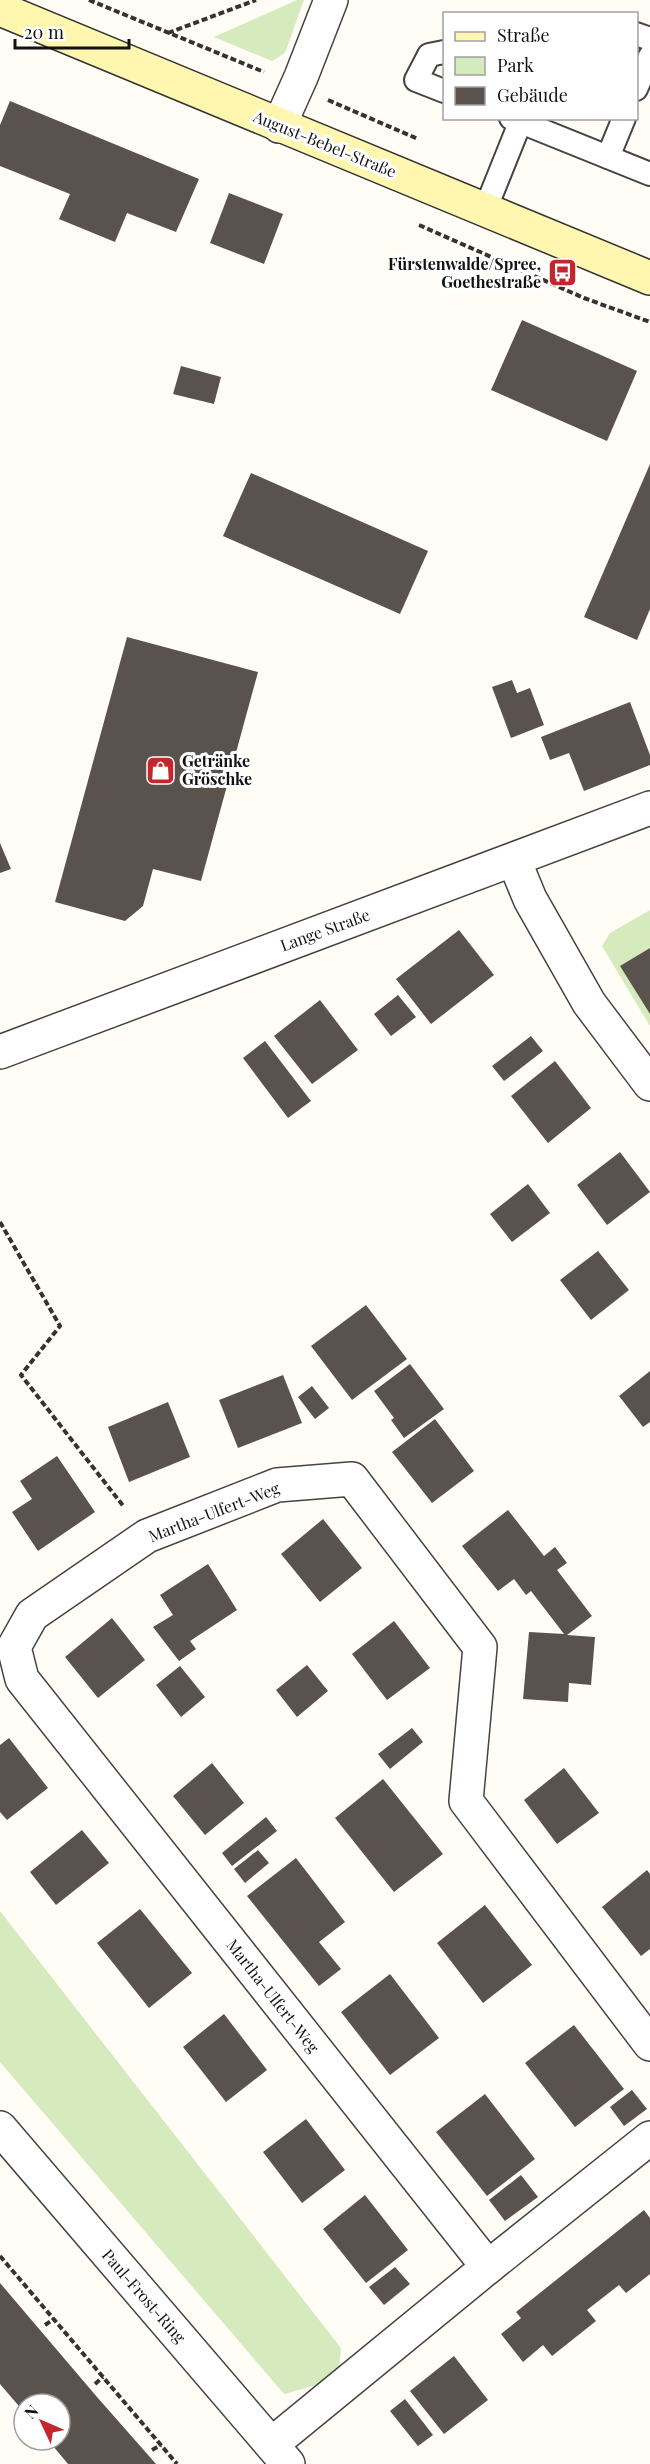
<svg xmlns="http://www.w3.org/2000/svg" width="650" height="2464" font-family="'Playfair Display',serif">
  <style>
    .green { fill: #d5ebbd }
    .building { fill: #5a524d }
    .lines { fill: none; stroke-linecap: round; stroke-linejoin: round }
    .lane-casing { stroke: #444; stroke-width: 26 }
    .street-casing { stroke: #444; stroke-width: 36 }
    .secondary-casing { stroke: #333; stroke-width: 36 }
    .path { stroke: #333; stroke-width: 4; stroke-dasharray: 6 3; stroke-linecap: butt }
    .lane { stroke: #fff; stroke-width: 22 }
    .street { stroke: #fff; stroke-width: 33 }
    .secondary { stroke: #fff6b0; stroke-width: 33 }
    .labels { text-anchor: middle; stroke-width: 6; stroke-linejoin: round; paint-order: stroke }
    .street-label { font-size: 16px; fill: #111; stroke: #fff }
    .poi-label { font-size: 16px; font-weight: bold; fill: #111; stroke: #fff; text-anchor: end }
  </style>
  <rect width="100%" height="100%" fill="#fffdf5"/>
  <g class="green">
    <path d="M297,0H304L285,53L272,61L214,37Z"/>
    <path d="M650,910V1026L602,946L610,933Z"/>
    <path d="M0,1911L341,2348L339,2369L324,2383L284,2394L0,2062Z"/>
  </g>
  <g class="building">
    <path d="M10,101L199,179L176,232L127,213L115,242L59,219L70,194L0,166V125Z"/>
    <path d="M229,193L283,214L264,264L210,243Z"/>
    <path d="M522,320L637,371L607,441L491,390Z"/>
    <path d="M181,366L221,377L214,404L173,394Z"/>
    <path d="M650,464V609L637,640L584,617Z"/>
    <path d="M251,473L428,551L400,614L223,536Z"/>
    <path d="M127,637L258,672L201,881L153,869L143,906L125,921L55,902Z"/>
    <path d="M512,680L517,693L530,688L544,725L511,738L492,687Z"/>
    <path d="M630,702L650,755V765L584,791L569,753L550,760L541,737Z"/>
    <path d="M0,843L11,869L0,873Z"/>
    <path d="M459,930L494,975L431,1024L396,979Z"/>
    <path d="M650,948V1014L620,966Z"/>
    <path d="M398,995L416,1017L391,1036L374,1014Z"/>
    <path d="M320,1000L358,1050L312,1084L274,1036Z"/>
    <path d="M531,1036L543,1051L504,1081L492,1066Z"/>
    <path d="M265,1041L311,1101L288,1118L243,1058Z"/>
    <path d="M555,1061L591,1108L548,1143L511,1096Z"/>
    <path d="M620,1152L650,1192L607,1225L577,1185Z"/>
    <path d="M528,1184L550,1213L512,1242L490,1214Z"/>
    <path d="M598,1251L629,1290L591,1320L560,1280Z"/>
    <path d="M366,1305L407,1359L352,1400L311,1346Z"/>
    <path d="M410,1364L444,1409L404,1438L391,1420L394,1418L374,1391Z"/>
    <path d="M650,1371V1422L643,1427L619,1396Z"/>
    <path d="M283,1375L302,1423L238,1448L219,1400Z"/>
    <path d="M312,1386L329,1408L315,1419L298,1397Z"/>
    <path d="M168,1402L190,1457L129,1482L108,1427Z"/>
    <path d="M435,1419L474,1471L432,1503L392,1452Z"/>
    <path d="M57,1456L95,1512L38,1551L12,1512L32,1499L20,1481Z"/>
    <path d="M508,1510L544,1556L555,1547L567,1563L557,1570L592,1616L567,1635L595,1637L591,1685L569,1683L568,1702L523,1699L529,1632L564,1634L531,1591L526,1595L514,1579L498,1591L462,1546Z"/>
    <path d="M323,1519L362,1568L320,1602L281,1554Z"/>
    <path d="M208,1564L237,1610L190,1641L196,1649L179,1661L153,1627L173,1615L160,1595Z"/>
    <path d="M112,1618L145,1660L98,1698L65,1657Z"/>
    <path d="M394,1621L430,1668L387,1700L352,1654Z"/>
    <path d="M307,1665L328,1691L297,1717L276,1690Z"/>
    <path d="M180,1666L205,1697L181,1717L156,1685Z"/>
    <path d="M412,1728L423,1742L390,1769L378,1754Z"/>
    <path d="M9,1738L48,1788L7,1820L0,1812V1745Z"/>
    <path d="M212,1763L244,1803L205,1835L173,1796Z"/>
    <path d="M564,1768L599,1813L557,1844L524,1800Z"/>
    <path d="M383,1779L443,1854L394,1892L335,1818Z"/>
    <path d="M266,1817L277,1831L232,1866L222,1853Z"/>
    <path d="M82,1830L109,1863L56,1905L30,1872Z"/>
    <path d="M258,1850L269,1863L245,1883L234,1869Z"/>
    <path d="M296,1858L345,1922L319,1942L341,1969L319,1986L247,1896Z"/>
    <path d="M647,1870L650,1874V1949L641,1956L602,1907Z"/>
    <path d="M485,1905L532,1965L483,2003L437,1943Z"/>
    <path d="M140,1909L192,1973L149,2008L97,1943Z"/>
    <path d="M390,1974L439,2038L390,2075L341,2012Z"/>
    <path d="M224,2014L267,2070L226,2102L183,2047Z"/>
    <path d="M574,2025L624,2089L575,2127L525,2063Z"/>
    <path d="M632,2090L647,2109L624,2126L610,2107Z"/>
    <path d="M485,2094L535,2159L487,2196L436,2132Z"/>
    <path d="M306,2119L345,2170L302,2203L263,2152Z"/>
    <path d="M521,2175L538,2197L505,2221L489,2200Z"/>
    <path d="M365,2195L408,2250L366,2283L323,2229Z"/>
    <path d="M644,2210L650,2218V2274L626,2293L619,2285L587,2310L596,2321L552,2356L543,2345L523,2362L501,2334L521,2318L516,2312Z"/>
    <path d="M395,2267L410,2284L384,2305L369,2287Z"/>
    <path d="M0,2283L97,2397L156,2464H68L48,2440H60V2404H24V2412L0,2384Z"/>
    <path d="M454,2356L488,2400L444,2434L410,2391Z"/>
    <path d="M405,2399L433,2435L418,2446L390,2411Z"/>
  </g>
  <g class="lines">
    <defs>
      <g id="lane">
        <path d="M636,34L650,39"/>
        <path d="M444,52L429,55L416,80L444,91"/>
        <path d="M636,89L650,56"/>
        <path d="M511,118L650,174"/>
        <path d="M608,157L624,118"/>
        <path d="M485,210L522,118"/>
      </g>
      <g id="street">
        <path d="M279,126L301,77L331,0"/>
        <path d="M514,860L530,899L589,1003L650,1084"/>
        <path d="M0,1052L650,808"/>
        <path d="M0,2128L288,2464"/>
        <path d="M488,2267L22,1679L14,1647L32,1615L147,1536L277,1485L352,1479L480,1647L466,1801L650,2044"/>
        <path d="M272,2444L488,2267L650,2138"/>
      </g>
      <path id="secondary" d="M0,9L650,278"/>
    </defs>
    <use href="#lane" class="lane-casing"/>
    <use href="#street" class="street-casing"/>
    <use href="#secondary" class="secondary-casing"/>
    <g class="path">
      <path d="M89,0L264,72"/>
      <path d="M168,33L256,0"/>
      <path d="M328,100L418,139"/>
      <path d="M419,225L584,298L650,322"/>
      <path d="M0,1222L60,1326L21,1375L124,1507"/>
      <path d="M0,2256L177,2464"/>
      <path d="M45,2325L54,2319"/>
      <path d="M95,2384L103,2377"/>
      <path d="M152,2450L161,2445"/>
    </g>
    <use href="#lane" class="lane"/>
    <use href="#street" class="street"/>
    <use href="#secondary" class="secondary"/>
  </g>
  <defs>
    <symbol id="bus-square" viewBox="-11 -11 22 22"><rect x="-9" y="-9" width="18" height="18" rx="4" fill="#c4262e" stroke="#fff"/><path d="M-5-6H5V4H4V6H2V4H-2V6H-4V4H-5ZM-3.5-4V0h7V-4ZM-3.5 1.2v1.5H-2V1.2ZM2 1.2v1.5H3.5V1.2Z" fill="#fff"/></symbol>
    <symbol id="shop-square" viewBox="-11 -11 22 22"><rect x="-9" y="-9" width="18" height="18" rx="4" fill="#c4262e" stroke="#fff"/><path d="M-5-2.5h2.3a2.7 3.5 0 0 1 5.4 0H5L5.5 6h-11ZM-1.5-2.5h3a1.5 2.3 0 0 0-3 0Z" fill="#fff"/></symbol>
  </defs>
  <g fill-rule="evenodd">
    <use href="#bus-square" x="546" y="256" width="33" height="33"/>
    <use href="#shop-square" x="144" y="754" width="33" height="33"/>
  </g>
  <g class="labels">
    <g class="street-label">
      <text transform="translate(325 144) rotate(22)" y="6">August-Bebel-Straße</text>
      <text transform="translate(325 930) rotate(-20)" y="6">Lange Straße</text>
      <text transform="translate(214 1512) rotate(-21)" y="6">Martha-Ulfert-Weg</text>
      <text transform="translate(273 1996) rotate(52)" y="6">Martha-Ulfert-Weg</text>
      <text transform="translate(144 2296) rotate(49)" y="6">Paul-Frost-Ring</text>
    </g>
    <g class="poi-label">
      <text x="541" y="270">Fürstenwalde/Spree,<tspan x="541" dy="18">Goethestraße</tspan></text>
      <text x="182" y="767" text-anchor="start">Getränke<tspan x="182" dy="18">Gröschke</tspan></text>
    </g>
  </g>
  <rect x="443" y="12" width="195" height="108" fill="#ffffff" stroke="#a0a0a0" stroke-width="1.5"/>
  <rect x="455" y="32" width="30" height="9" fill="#fff6b0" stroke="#a0a0a0" stroke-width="1.5"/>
  <text x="497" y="42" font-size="18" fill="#111111">Straße</text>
  <rect x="455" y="57" width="30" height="18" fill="#d5ebbd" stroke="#a0a0a0" stroke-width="1.5"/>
  <text x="497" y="72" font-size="18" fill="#111111">Park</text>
  <rect x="455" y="87" width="30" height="18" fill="#5a524d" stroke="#a0a0a0" stroke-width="1.5"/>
  <text x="497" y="102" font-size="18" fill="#111111">Gebäude</text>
  <g transform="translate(42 2422) rotate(314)"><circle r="28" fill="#ffffff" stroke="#a0a0a0" stroke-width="1.5"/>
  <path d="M0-4.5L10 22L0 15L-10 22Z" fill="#c4262e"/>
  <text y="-9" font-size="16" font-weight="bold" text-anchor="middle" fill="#111111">N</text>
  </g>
  <path d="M15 39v9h114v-9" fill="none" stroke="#111111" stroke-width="3"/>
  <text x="24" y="39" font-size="18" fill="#111111" stroke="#ffffff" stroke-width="4.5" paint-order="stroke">20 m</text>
</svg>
